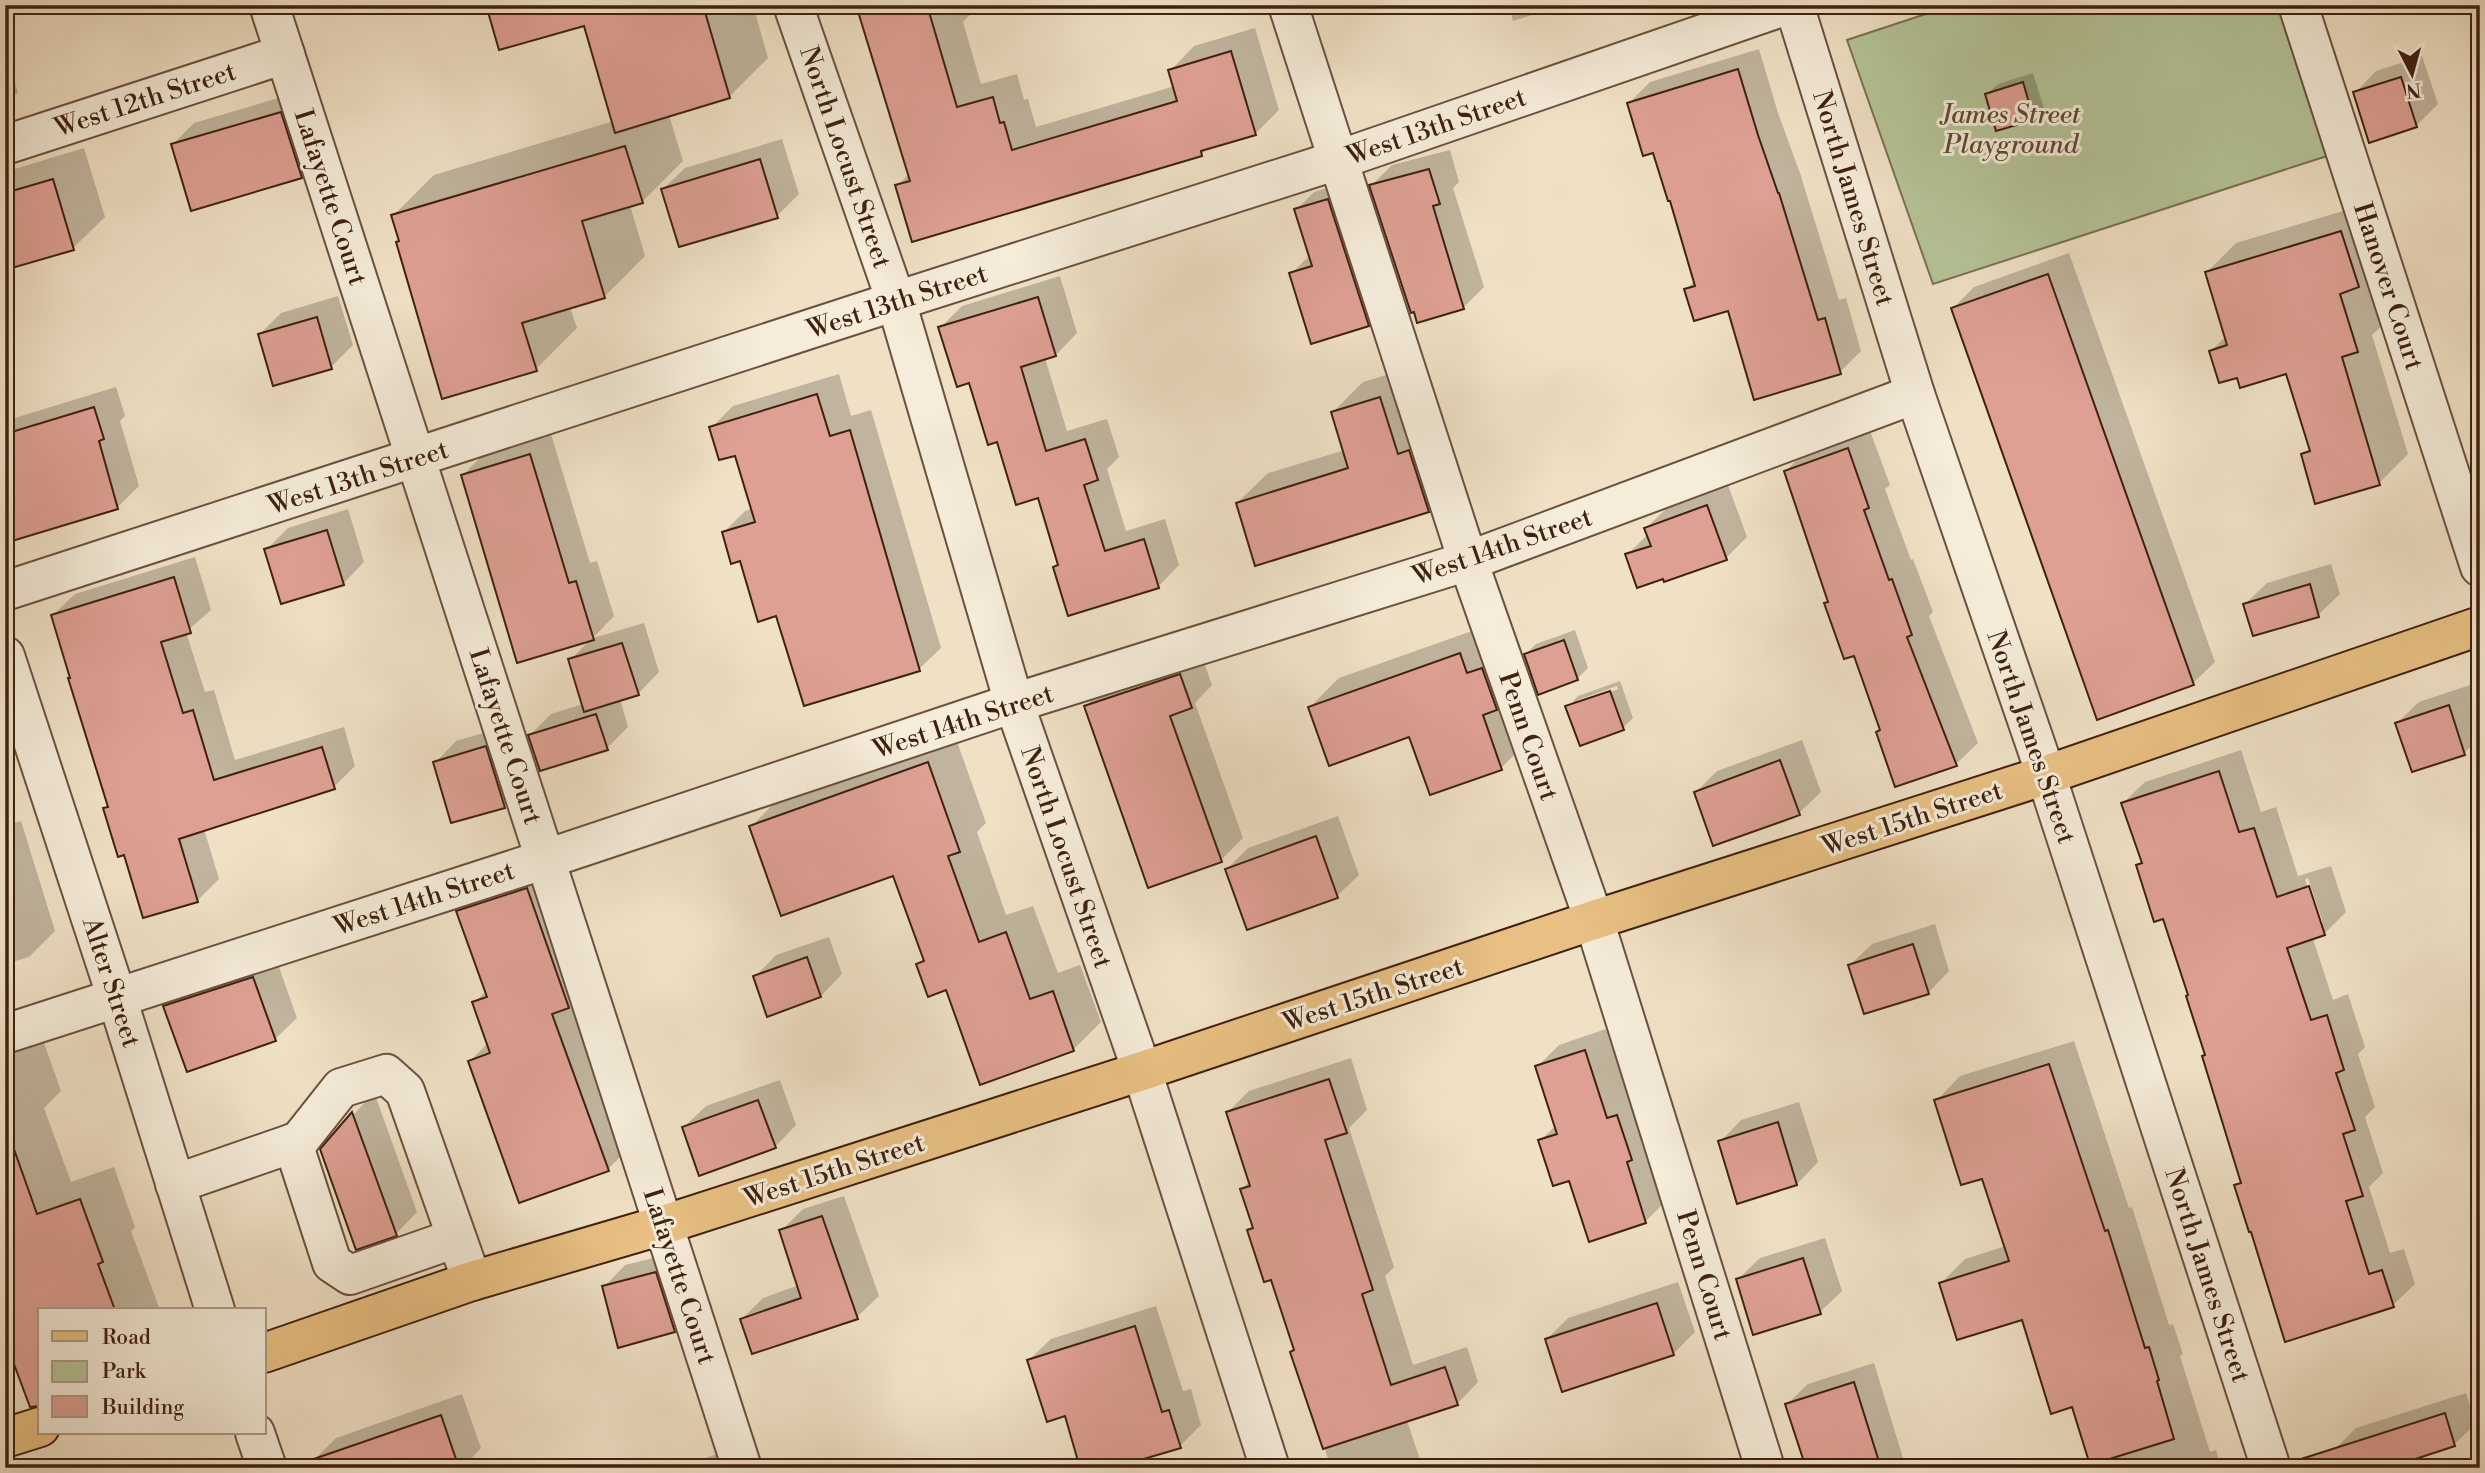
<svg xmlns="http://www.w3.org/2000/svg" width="2485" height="1473" font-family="'Libre Bodoni',serif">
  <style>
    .green { fill: #b5c498; stroke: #7a7254; stroke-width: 2 }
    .shadow { fill: #0003; fill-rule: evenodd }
    .building { fill: #dea094; stroke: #3f2110; stroke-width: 2 }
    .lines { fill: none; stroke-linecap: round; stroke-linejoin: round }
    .minor-casing { stroke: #6b513e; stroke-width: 42 }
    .major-casing { stroke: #3f2110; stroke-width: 42 }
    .minor { stroke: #f5ecda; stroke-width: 38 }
    .major { stroke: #e8c083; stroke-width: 38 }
    .labels { text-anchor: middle; stroke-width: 6; stroke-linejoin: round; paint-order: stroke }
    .street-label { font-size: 26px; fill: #3f2110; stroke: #f5ecda }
    .park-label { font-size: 26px; font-style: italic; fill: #5c4a32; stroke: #f5ecda }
  </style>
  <rect width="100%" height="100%" fill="#f0e1c6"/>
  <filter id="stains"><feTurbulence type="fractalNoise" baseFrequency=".00286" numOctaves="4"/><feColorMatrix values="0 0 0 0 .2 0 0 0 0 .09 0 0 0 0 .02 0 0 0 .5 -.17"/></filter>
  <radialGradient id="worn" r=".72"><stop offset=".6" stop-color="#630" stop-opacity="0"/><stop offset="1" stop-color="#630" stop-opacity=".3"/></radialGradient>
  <path class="green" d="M1953,5H2278L2327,156L1933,284L1847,40Z"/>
  <g class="shadow">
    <path d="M488,5H717L720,14L753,5L768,58L729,97L669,115L683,161L642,202L630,205L645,256L604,297L570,307L577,328L536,369L400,240L393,216L434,175L614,121L585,23Z"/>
    <path d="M858,5H980L963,22L981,84L1017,74L1024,100L1028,99L1036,127L1175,86L1170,71L1194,46L1255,28L1279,110L1255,134L1209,147L1201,154L897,186L910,173Z"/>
    <path d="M1509,5H1564L1513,21Z"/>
    <path d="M1759,49L1778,113L1800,173L1839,300L1846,298L1861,351L1840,372L1729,309L1686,290L1695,280L1654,150L1629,103L1650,82Z"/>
    <path d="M5,54L18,92L5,105Z"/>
    <path d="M2422,56L2438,104L2416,126L2355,93L2376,71Z"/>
    <path d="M2033,73L2044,108L2033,118L1987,94L1998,84Z"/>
    <path d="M302,91L323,155L301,177L173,144L194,123Z"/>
    <path d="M782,139L799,194L777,216L663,189L685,168Z"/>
    <path d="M84,148L105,217L73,248L5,268V172Z"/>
    <path d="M1450,150L1459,182L1453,188L1484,287L1463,308L1371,186L1392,165Z"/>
    <path d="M1346,182L1386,307L1368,325L1291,274L1309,256L1296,210L1314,192Z"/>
    <path d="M2370,203L2386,322L2372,335L2408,454L2379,483L2303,455L2311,447L2287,372L2238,375L2211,351L2226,336L2207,272L2236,243Z"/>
    <path d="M2069,253L2215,662L2193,683L1953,308L1974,287Z"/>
    <path d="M1060,276L1077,333L1056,355L1045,358L1067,431L1107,419L1119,457L1107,469L1126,531L1165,519L1179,565L1158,587L1055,567L1060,563L1040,496L998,440L970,381L940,328L962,306Z"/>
    <path d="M338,296L353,345L331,367L260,334L281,313Z"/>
    <path d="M1410,368L1458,481L1428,511L1237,503L1268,473L1345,450L1333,412L1363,382Z"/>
    <path d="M839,374L851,416L871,410L941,648L919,669L777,614L724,532L745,511L753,508L736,453L711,428L733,406Z"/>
    <path d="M116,387L125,416L120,421L139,486L118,507L13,539L5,511V421Z"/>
    <path d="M1869,428L1890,485L1885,489L1911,560L1913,559L1933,612L1929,616L1978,743L1956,764L1878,732L1882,728L1855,654L1826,604L1829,601L1786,471L1807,449Z"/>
    <path d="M551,434L590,563L597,561L614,616L593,638L644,623L659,672L638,694L620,699L628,727L607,748L530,735L551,714L583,704L570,660L592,638L463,475L484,454Z"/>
    <path d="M1728,485L1747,537L1726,558L1627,555L1648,534L1646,528L1668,507Z"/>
    <path d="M348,509L364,562L343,584L266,550L288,528Z"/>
    <path d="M195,557L211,610L186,632L205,692L214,690L235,760L344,727L355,766L334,787L204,829L219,879L197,901L125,853L105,808L109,805L53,615L75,594Z"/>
    <path d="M2331,564L2340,594L2318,615L2245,604L2267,583Z"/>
    <path d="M1489,625L1530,739L1501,768L1410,735L1310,707L1339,678Z"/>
    <path d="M1575,630L1588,668L1578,678L1539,692L1526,654L1536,644Z"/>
    <path d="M1201,654L1212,685L1195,703L1243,838L1221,860L1086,706L1107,685Z"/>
    <path d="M1620,681L1633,718L1623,728L1568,707L1578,696ZM1617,686L1618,689L1578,704V700Z"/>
    <path d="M2470,685L2480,713V738L2464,753L2397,723L2419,702Z"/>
    <path d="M507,726L526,784L505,806L452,821L435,763L456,741Z"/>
    <path d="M955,736L986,823L977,832L1006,915L1033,906L1058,973L1080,965L1101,1022L1073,1050L947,988L918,964L925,957L894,874L751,827L778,799Z"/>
    <path d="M1802,740L1821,792L1799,813L1696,792L1717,771Z"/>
    <path d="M2241,750L2261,812L2276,807L2298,876L2331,866L2346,912L2324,934L2313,939L2333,1000L2348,994L2365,1047L2358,1054L2375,1107L2365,1117L2383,1173L2369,1187L2390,1253L2404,1249L2415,1284L2393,1305L2236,1186L2242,1180L2204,1056L2206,1054L2189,995L2164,917L2138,866L2143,861L2123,803L2145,782ZM2308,878L2323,923H2319L2305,879Z"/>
    <path d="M5,807L11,824L21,821L55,931L29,957L5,964Z"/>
    <path d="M1338,816L1359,875L1337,896L1227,869L1248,848Z"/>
    <path d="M555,861L636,1141L608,1169L470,1061L488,1043L474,1003L487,990L458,911L487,883Z"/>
    <path d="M1935,924L1949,971L1928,993L1850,965L1872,944Z"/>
    <path d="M829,937L842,974L821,996L755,977L776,955Z"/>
    <path d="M275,956L297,1018L275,1039L165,1006L187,985Z"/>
    <path d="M37,1023L61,1091L44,1108L71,1182L114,1167L135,1227L131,1231L160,1310H40V1392L27,1397L5,1307V1032Z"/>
    <path d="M1606,1029L1628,1098L1639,1094L1667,1200L1645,1222L1540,1141L1556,1125L1537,1067L1559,1045Z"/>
    <path d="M2074,1041L2129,1208L2132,1207L2169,1325L2173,1324L2183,1354L2180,1356L2210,1452L2216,1450L2221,1468H2093L2073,1405L2024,1318L1941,1283L1965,1259L2006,1246L1983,1177L1936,1101L1960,1076Z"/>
    <path d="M1351,1058L1367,1110L1349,1128L1394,1267L1385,1276L1413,1365L1467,1347L1478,1382L1457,1404L1407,1421L1423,1468H1331L1304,1383L1292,1352L1295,1349L1272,1278L1249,1230L1254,1225L1242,1189L1250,1181L1228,1112L1249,1091Z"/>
    <path d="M780,1080L796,1125L775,1147L684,1127L706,1106Z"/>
    <path d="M374,1092L417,1212L396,1234L322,1150Z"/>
    <path d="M1799,1102L1818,1162L1797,1184L1720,1142L1741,1120Z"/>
    <path d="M844,1196L879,1296L857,1317L742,1319L763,1298L799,1285L781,1231L803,1209Z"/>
    <path d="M1825,1238L1842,1291L1820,1312L1738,1279L1760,1258Z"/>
    <path d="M677,1252L696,1309L674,1331L604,1287L625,1265Z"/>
    <path d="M1678,1282L1695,1332L1673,1354L1547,1339L1568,1318Z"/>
    <path d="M1156,1306L1183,1391L1191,1389L1201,1425L1180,1446L1066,1414L1029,1360L1051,1339Z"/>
    <path d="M1874,1363L1906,1468H1808L1787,1404L1808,1384Z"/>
    <path d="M2466,1393L2476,1423L2454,1445L2335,1449L2356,1428Z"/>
    <path d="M462,1394L481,1448L462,1468H317L314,1460L336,1438Z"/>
    <path d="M736,1447L749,1468H688L695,1462Z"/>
  </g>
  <g class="building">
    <path d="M486,5H703L730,98L615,133L584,26L499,50Z"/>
    <path d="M856,5H927L957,107L993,97L1000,123L1004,122L1012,150L1177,101L1168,70L1231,51L1256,135L1201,151L1202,156L912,242L895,185L910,181Z"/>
    <path d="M1738,69L1758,135L1778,193H1779L1818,320L1825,318L1841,374L1754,400L1728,311L1694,321L1684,289L1695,286L1670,201H1668L1653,153L1643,156L1627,103Z"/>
    <path d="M2401,77L2417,127L2369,143L2353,92Z"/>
    <path d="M2023,82L2034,120L1996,131L1985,94Z"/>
    <path d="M281,112L302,178L191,211L171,144Z"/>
    <path d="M625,146L643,203L582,221L605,298L522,323L537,371L442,399L396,242L399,241L391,215Z"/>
    <path d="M760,159L778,218L679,247L661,189Z"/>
    <path d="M1429,169L1440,204L1433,206L1464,309L1417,323L1414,312L1411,313L1369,185Z"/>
    <path d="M53,179L74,250L5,270V193Z"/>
    <path d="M1328,199L1369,326L1311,344L1289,273L1312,266L1294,209Z"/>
    <path d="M2341,231L2359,287L2340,294L2358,352L2342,357L2380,485L2315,504L2301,454L2310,451L2286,374L2240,388L2237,378L2219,383L2209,351L2227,345L2205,272Z"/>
    <path d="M2048,274L2194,685L2097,720L1951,308Z"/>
    <path d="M1038,297L1056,356L1021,367L1046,451L1085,439L1098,480L1084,485L1105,551L1144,539L1159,588L1068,616L1053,567L1058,565L1038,498L1016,505L997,442L988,445L969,383L957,387L938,327Z"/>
    <path d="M317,317L332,369L273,386L258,334Z"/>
    <path d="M817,394L830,436L850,430L920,671L804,706L776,616L758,622L740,561L731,564L722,532L755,522L735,456L719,460L709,427Z"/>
    <path d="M1380,397L1398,454L1409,450L1429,512L1255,566L1236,503L1348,468L1331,412Z"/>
    <path d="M94,407L104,439L99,441L118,509L12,541L5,519V434Z"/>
    <path d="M1848,448L1869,508L1864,510L1889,580L1892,579L1912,635L1907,637L1957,766L1895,787L1876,732L1880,730L1854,656L1844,659L1824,603L1828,602L1784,471Z"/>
    <path d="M530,454L569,583L576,581L594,640L517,663L461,475Z"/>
    <path d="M1707,505L1727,560L1664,582L1663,579L1637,588L1625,554L1651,546L1644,528Z"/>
    <path d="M327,530L344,585L281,604L264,549Z"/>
    <path d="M174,577L191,633L161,642L183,713L193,710L214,780L322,747L335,789L179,839L198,902L143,918L124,855L118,857L103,808L108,807L68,678H70L51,615Z"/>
    <path d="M2310,584L2319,617L2253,636L2243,604Z"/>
    <path d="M1564,640L1578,680L1538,695L1524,654Z"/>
    <path d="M622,643L639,695L584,712L568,659Z"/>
    <path d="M1460,653L1467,673L1482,668L1497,710L1483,715L1502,770L1430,795L1409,737L1329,766L1308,707Z"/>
    <path d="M1180,674L1192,708L1170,716L1222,862L1148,888L1084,706Z"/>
    <path d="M1610,691L1624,730L1580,746L1565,706Z"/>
    <path d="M2449,705L2465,755L2412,772L2395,723Z"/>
    <path d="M596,714L608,750L540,771L528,735Z"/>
    <path d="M486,746L505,808L451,823L433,762Z"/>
    <path d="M1780,760L1800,815L1713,846L1694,792Z"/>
    <path d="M928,762L960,852L948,856L979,942L1006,932L1030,999L1053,991L1074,1051L980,1085L946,990L928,997L916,964L924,961L893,876L781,916L749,826Z"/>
    <path d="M2219,771L2239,832L2254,828L2277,897L2309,886L2325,935L2287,948L2311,1020L2327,1015L2344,1070L2336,1073L2355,1130L2343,1134L2363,1196L2346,1201L2369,1274L2382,1270L2394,1307L2285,1342L2251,1232H2249L2234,1185L2241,1183L2202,1056L2205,1055L2186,996L2188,995L2163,919L2154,922L2136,865L2142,863L2121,803Z"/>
    <path d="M1316,836L1338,898L1247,930L1225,869Z"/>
    <path d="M527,888L569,1008L552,1014L609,1171L519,1203L468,1061L490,1053L472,1002L487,997L456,911Z"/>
    <path d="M1913,944L1929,994L1864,1014L1848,965Z"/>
    <path d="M807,957L821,997L767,1017L753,976Z"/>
    <path d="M253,977L276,1041L187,1072L163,1006Z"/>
    <path d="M1585,1050L1607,1118L1617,1115L1632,1160L1627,1162L1646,1223L1589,1242L1569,1181L1553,1186L1538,1140L1557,1134L1535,1066Z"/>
    <path d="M2049,1064L2105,1231L2108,1230L2145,1348L2149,1347L2159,1380L2157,1381L2174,1439L2090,1465L2072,1407L2051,1414L2022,1320L1957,1340L1939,1283L2009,1261L1982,1179L1961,1185L1934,1100Z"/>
    <path d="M1329,1079L1347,1133L1325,1140L1373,1290L1362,1294L1391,1385L1445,1367L1458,1405L1323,1449L1290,1352L1294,1350L1271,1280L1264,1282L1247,1230L1253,1228L1240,1189L1250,1186L1226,1112Z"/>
    <path d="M758,1100L776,1148L699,1176L682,1127Z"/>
    <path d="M352,1112L397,1236L356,1250L320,1149Z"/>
    <path d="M1778,1122L1797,1185L1737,1204L1718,1141Z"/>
    <path d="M10,1138L37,1214L80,1199L103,1262L98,1264L115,1310H40V1406L30,1407L5,1340V1139Z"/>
    <path d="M822,1216L858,1319L752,1354L740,1319L801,1298L779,1230Z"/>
    <path d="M1803,1258L1821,1314L1753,1335L1736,1279Z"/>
    <path d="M656,1272L675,1332L618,1348L602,1286Z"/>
    <path d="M1657,1303L1674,1355L1562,1392L1545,1339Z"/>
    <path d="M1135,1326L1162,1412L1169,1410L1181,1448L1113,1468H1080L1065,1416L1047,1422L1027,1360Z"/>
    <path d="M1854,1382L1881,1468H1806L1785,1404Z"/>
    <path d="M2445,1413L2455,1446L2388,1468H2299L2298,1460Z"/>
    <path d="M441,1415L459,1468H305V1462Z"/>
  </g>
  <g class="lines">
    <defs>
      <g id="minor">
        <path d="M269,5L742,1468"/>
        <path d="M793,5L896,301L1014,703L1142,1071L1270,1468"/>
        <path d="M1288,5L1468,561L1594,920L1765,1468"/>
        <path d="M1794,5L1915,394L2046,775L2271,1468"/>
        <path d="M2298,5L2480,567"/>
        <path d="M5,145L285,54"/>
        <path d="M5,591L896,301L1338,160L1787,5"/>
        <path d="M5,656L117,998L215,1310"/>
        <path d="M5,1034L546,859L1014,703L1468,561L1915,394"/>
        <path d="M293,1143L332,1263L350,1275L456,1238"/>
        <path d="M175,1184L299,1141L341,1088L386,1074L405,1091L472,1281"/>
        <path d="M255,1433L267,1468"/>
      </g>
      <g id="major">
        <path d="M264,1353L472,1281L663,1225L1142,1071L1594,920L2046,775L2480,626"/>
        <path d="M5,1438L40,1427"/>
      </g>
    </defs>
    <use href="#minor" class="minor-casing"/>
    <use href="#major" class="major-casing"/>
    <use href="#minor" class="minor"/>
    <use href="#major" class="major"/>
  </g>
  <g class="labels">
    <g class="street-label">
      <text transform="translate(145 99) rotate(-18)" y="9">West 12th Street</text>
      <text transform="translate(1436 126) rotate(-19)" y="9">West 13th Street</text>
      <text transform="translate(846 157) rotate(71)" y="9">North Locust Street</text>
      <text transform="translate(331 197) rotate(72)" y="9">Lafayette Court</text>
      <text transform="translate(1854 198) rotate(73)" y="9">North James Street</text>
      <text transform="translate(2389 286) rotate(72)" y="9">Hanover Court</text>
      <text transform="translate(897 301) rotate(-18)" y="9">West 13th Street</text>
      <text transform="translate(358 477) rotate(-18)" y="9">West 13th Street</text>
      <text transform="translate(1502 546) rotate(-19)" y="9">West 14th Street</text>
      <text transform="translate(963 721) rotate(-18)" y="9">West 14th Street</text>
      <text transform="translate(506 736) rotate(72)" y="9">Lafayette Court</text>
      <text transform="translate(1529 736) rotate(71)" y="9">Penn Court</text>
      <text transform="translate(2032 737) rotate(71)" y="9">North James Street</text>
      <text transform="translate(1912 818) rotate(-18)" y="9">West 15th Street</text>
      <text transform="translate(1067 857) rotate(71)" y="9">North Locust Street</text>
      <text transform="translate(424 898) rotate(-18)" y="9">West 14th Street</text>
      <text transform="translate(112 982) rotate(72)" y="9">Alter Street</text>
      <text transform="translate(1373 994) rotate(-18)" y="9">West 15th Street</text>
      <text transform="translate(834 1170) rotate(-18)" y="9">West 15th Street</text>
      <text transform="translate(1705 1275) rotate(73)" y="9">Penn Court</text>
      <text transform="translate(2208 1275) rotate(72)" y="9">North James Street</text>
      <text transform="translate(680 1276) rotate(72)" y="9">Lafayette Court</text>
    </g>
    <g class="park-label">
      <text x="2011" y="123">James Street<tspan x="2011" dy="30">Playground</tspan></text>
    </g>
  </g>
  <rect width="2485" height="1473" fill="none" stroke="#f0e1c6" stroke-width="28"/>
  <rect x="7" y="7" width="2471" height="1459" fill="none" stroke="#3f2110" stroke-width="3.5"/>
  <rect x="14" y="14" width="2457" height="1445" fill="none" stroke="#3f2110" stroke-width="2"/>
  <rect x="38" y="1308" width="228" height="126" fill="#f5ecda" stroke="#ac9b89" stroke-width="2"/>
  <rect x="52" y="1331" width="35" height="10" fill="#e8c083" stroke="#ac9b89" stroke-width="2"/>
  <text x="102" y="1344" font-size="21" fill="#3f2110">Road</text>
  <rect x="52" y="1361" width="35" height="21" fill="#b5c498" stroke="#ac9b89" stroke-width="2"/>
  <text x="102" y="1378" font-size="21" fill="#3f2110">Park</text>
  <rect x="52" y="1396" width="35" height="21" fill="#dea094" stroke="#ac9b89" stroke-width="2"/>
  <text x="102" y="1414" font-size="21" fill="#3f2110">Building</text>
  <g transform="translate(2412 74) rotate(174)" stroke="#f5ecda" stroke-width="5" paint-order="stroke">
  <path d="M0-5L12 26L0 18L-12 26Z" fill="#3f2110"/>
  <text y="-10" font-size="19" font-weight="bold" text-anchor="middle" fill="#3f2110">N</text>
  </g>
  <rect width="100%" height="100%" filter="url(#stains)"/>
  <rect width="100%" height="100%" fill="url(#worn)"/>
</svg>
